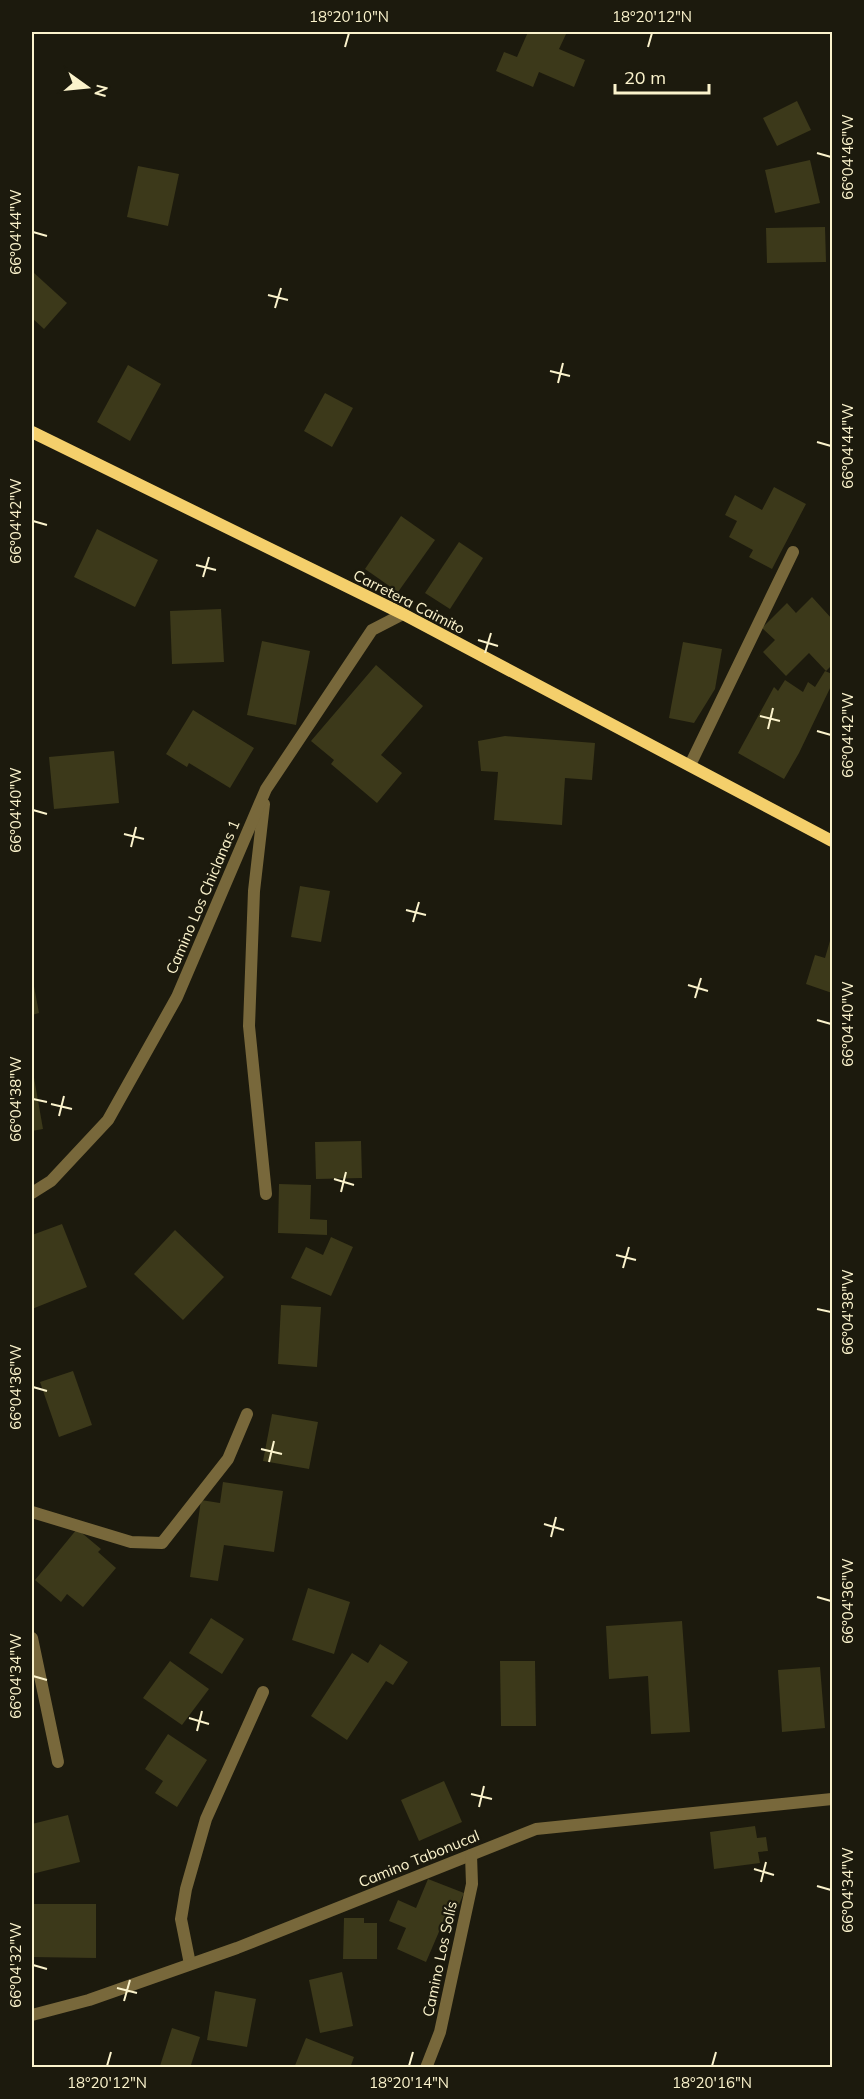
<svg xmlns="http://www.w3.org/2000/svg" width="864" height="2099" font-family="Mulish,sans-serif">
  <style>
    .building { fill: #3c391a }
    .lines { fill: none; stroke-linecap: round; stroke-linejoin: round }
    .street { stroke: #78683b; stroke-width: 12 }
    .secondary { stroke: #f4cf6b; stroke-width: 12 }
    .ticks { fill: none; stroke: #fbf3cc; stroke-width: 2 }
    .labels { text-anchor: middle; stroke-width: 4.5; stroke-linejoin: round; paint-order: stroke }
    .street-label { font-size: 15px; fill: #fbf3cc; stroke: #1c1a0d }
    .neatline { fill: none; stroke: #fbf3cc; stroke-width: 2 }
    .ticks-label { font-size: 15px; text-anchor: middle; fill: #fbf3cc }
  </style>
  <rect width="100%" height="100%" fill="#1c1a0d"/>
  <g class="building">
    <path d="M528,32H567L559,49L585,60L574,87L539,72L533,87L496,71L504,52L517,57Z"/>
    <path d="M797,101L811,130L777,146L763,118Z"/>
    <path d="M810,160L820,203L775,213L765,170Z"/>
    <path d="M138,166L179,174L168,226L127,217Z"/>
    <path d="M825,227L826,262L767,263L766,228Z"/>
    <path d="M34,273L67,303L44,329L32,318V275Z"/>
    <path d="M128,365L161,384L130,441L97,422Z"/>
    <path d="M325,393L353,408L332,447L304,431Z"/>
    <path d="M774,487L806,504L772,569L749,557L753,550L729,537L737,521L725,515L735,495L762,510Z"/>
    <path d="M401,516L435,540L398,592L365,569Z"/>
    <path d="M97,529L158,560L135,607L74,577Z"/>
    <path d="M459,542L483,558L450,609L425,593Z"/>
    <path d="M812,597L832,619V665L826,671L809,653L786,676L763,652L775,640L762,628L787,603L796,613Z"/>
    <path d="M221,609L224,662L172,664L170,611Z"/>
    <path d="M262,641L310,651L296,725L247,715Z"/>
    <path d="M683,642L722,649L715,689L694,723L669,718Z"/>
    <path d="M376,665L423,706L381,755L402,773L377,803L331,764L334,760L311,741Z"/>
    <path d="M825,671L832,674V684L799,753L784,779L738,753L774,687L778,691L785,680L803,692L808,682L815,687Z"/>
    <path d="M193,710L254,748L230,788L189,763L187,767L166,754Z"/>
    <path d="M505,736L595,743L592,780L565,778L562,825L494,820L498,772L481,771L478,741Z"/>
    <path d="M114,751L119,803L54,809L49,757Z"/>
    <path d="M300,886L330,891L321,942L291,937Z"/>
    <path d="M832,934V993L806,984L815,955L825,958Z"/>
    <path d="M33,981L39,1013L32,1015V981Z"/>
    <path d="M33,1072L43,1129L32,1131V1073Z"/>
    <path d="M361,1141L362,1178L316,1179L315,1142Z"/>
    <path d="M279,1184L311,1185L310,1219L327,1220V1235L278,1233Z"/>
    <path d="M62,1224L87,1287L32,1309V1235Z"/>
    <path d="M175,1230L224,1277L183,1320L134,1274Z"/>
    <path d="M331,1237L353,1247L331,1296L291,1278L306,1247L323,1255Z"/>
    <path d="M281,1305L321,1307L317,1367L278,1364Z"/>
    <path d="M73,1371L92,1425L59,1437L40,1382Z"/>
    <path d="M272,1414L318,1422L309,1469L263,1461Z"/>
    <path d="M223,1482L283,1491L274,1552L224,1545L218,1581L190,1577L201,1500L220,1503Z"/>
    <path d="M77,1529L101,1549L98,1552L116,1568L83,1607L67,1594L61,1602L35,1580Z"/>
    <path d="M308,1588L350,1602L334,1654L292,1640Z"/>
    <path d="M211,1618L244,1639L222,1674L189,1653Z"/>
    <path d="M682,1621L690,1732L651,1734L648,1676L609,1679L606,1626Z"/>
    <path d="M380,1644L408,1662L393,1685L386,1681L347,1740L311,1716L352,1653L368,1663Z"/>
    <path d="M170,1661L209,1689L182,1725L143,1698Z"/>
    <path d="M500,1661H535L536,1726H501Z"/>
    <path d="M820,1667L825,1728L782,1732L778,1670Z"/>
    <path d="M168,1734L207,1760L177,1807L155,1793L163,1781L145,1769Z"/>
    <path d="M444,1781L462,1822L419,1841L401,1800Z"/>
    <path d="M68,1815L80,1862L32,1874V1824Z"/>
    <path d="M755,1826L757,1838L766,1837L768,1851L758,1852L760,1863L714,1869L710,1832Z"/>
    <path d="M428,1879L464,1893L451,1923L444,1920L426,1962L397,1949L406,1928L389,1921L398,1900L416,1908Z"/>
    <path d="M32,1904H96V1958L32,1957Z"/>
    <path d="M344,1918H364V1923H377V1959H343Z"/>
    <path d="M342,1972L353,2026L320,2033L309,1980Z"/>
    <path d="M215,1991L256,1999L247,2047L207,2040Z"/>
    <path d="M172,2028L200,2037L190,2068L160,2066Z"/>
    <path d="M306,2038L354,2057L350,2068H294Z"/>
  </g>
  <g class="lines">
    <g class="street">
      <path d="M690,765L793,552"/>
      <path d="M264,804L254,891L249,1026L266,1194"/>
      <path d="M32,1193L51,1181L108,1120L177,997L266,789L372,630L403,614"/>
      <path d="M32,1512L131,1542L162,1543L228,1459L247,1414"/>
      <path d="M32,1638L58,1762"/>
      <path d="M190,1964L181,1919L186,1889L206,1819L263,1692"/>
      <path d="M32,2015L89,2000L237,1948L536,1829L832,1799"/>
      <path d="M426,2068L440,2032L472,1884L471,1855"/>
    </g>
    <path class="secondary" d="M32,432L403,614L832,841"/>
  </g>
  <path class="ticks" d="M345,47L349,33M648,47L652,33M817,153L831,157M33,232L47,236M268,295L288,300M275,308L281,288M550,371L570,376M558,383L563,363M817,442L831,446M33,521L47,525M196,565L216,570M203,577L209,557M478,640L498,646M485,653L491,633M760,716L780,721M768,729L773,708M817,731L831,735M33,810L47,814M124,834L144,839M131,847L136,827M406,910L426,915M413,922L419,902M688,985L708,991M695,998L701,978M817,1020L831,1024M33,1099L47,1102M51,1104L72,1109M59,1116L64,1096M334,1179L354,1185M341,1192L346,1172M616,1255L636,1260M623,1268L629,1247M817,1309L831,1312M33,1387L47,1391M261,1449L282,1454M269,1462L274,1441M544,1524L564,1530M551,1537L556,1517M817,1597L831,1601M33,1676L47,1680M189,1718L209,1724M197,1731L202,1711M471,1794L492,1799M479,1807L484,1786M754,1869L774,1875M761,1882L766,1862M817,1886L831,1890M33,1965L47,1969M117,1988L137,1993M124,2001L130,1980M107,2066L111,2052M409,2066L413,2052M712,2066L716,2052"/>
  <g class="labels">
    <g class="street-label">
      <text transform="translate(409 602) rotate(27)" y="5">Carretera Caimito</text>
      <text transform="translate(203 897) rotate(-67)" y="5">Camino Los Chiclanas 1</text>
      <text transform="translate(419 1859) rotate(-22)" y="5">Camino Tabonucal</text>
      <text transform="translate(440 1959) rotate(-78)" y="5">Camino Los Solís</text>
    </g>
  </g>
  <rect width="864" height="2099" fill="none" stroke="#1c1a0d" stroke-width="66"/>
  <g transform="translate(87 87) rotate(105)" stroke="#1c1a0d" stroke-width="4.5" paint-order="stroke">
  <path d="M0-4.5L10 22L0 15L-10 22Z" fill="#fbf3cc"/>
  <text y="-9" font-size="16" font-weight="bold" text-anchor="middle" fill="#fbf3cc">N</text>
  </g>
  <path d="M615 84v9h94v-9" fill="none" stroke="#fbf3cc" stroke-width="3"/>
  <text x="624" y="84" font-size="18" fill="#fbf3cc" stroke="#1c1a0d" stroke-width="4.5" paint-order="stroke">20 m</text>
  <rect x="33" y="33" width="798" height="2033" class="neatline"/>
  <g class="ticks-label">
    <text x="349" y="22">18°20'10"N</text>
    <text x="652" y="22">18°20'12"N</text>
    <text transform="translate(848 157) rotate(-90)" y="5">66°04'46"W</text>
    <text transform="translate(16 232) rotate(-90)" y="5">66°04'44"W</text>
    <text transform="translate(848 446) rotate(-90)" y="5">66°04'44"W</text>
    <text transform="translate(16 521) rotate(-90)" y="5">66°04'42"W</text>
    <text transform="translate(848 735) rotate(-90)" y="5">66°04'42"W</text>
    <text transform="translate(16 810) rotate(-90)" y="5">66°04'40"W</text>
    <text transform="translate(848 1024) rotate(-90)" y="5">66°04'40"W</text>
    <text transform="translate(16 1099) rotate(-90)" y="5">66°04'38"W</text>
    <text transform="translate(848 1312) rotate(-90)" y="5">66°04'38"W</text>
    <text transform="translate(16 1387) rotate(-90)" y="5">66°04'36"W</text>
    <text transform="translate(848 1601) rotate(-90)" y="5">66°04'36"W</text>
    <text transform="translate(16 1676) rotate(-90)" y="5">66°04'34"W</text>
    <text transform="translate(848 1890) rotate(-90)" y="5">66°04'34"W</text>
    <text transform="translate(16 1965) rotate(-90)" y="5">66°04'32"W</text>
    <text x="107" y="2088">18°20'12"N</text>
    <text x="409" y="2088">18°20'14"N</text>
    <text x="712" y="2088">18°20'16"N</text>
  </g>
</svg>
